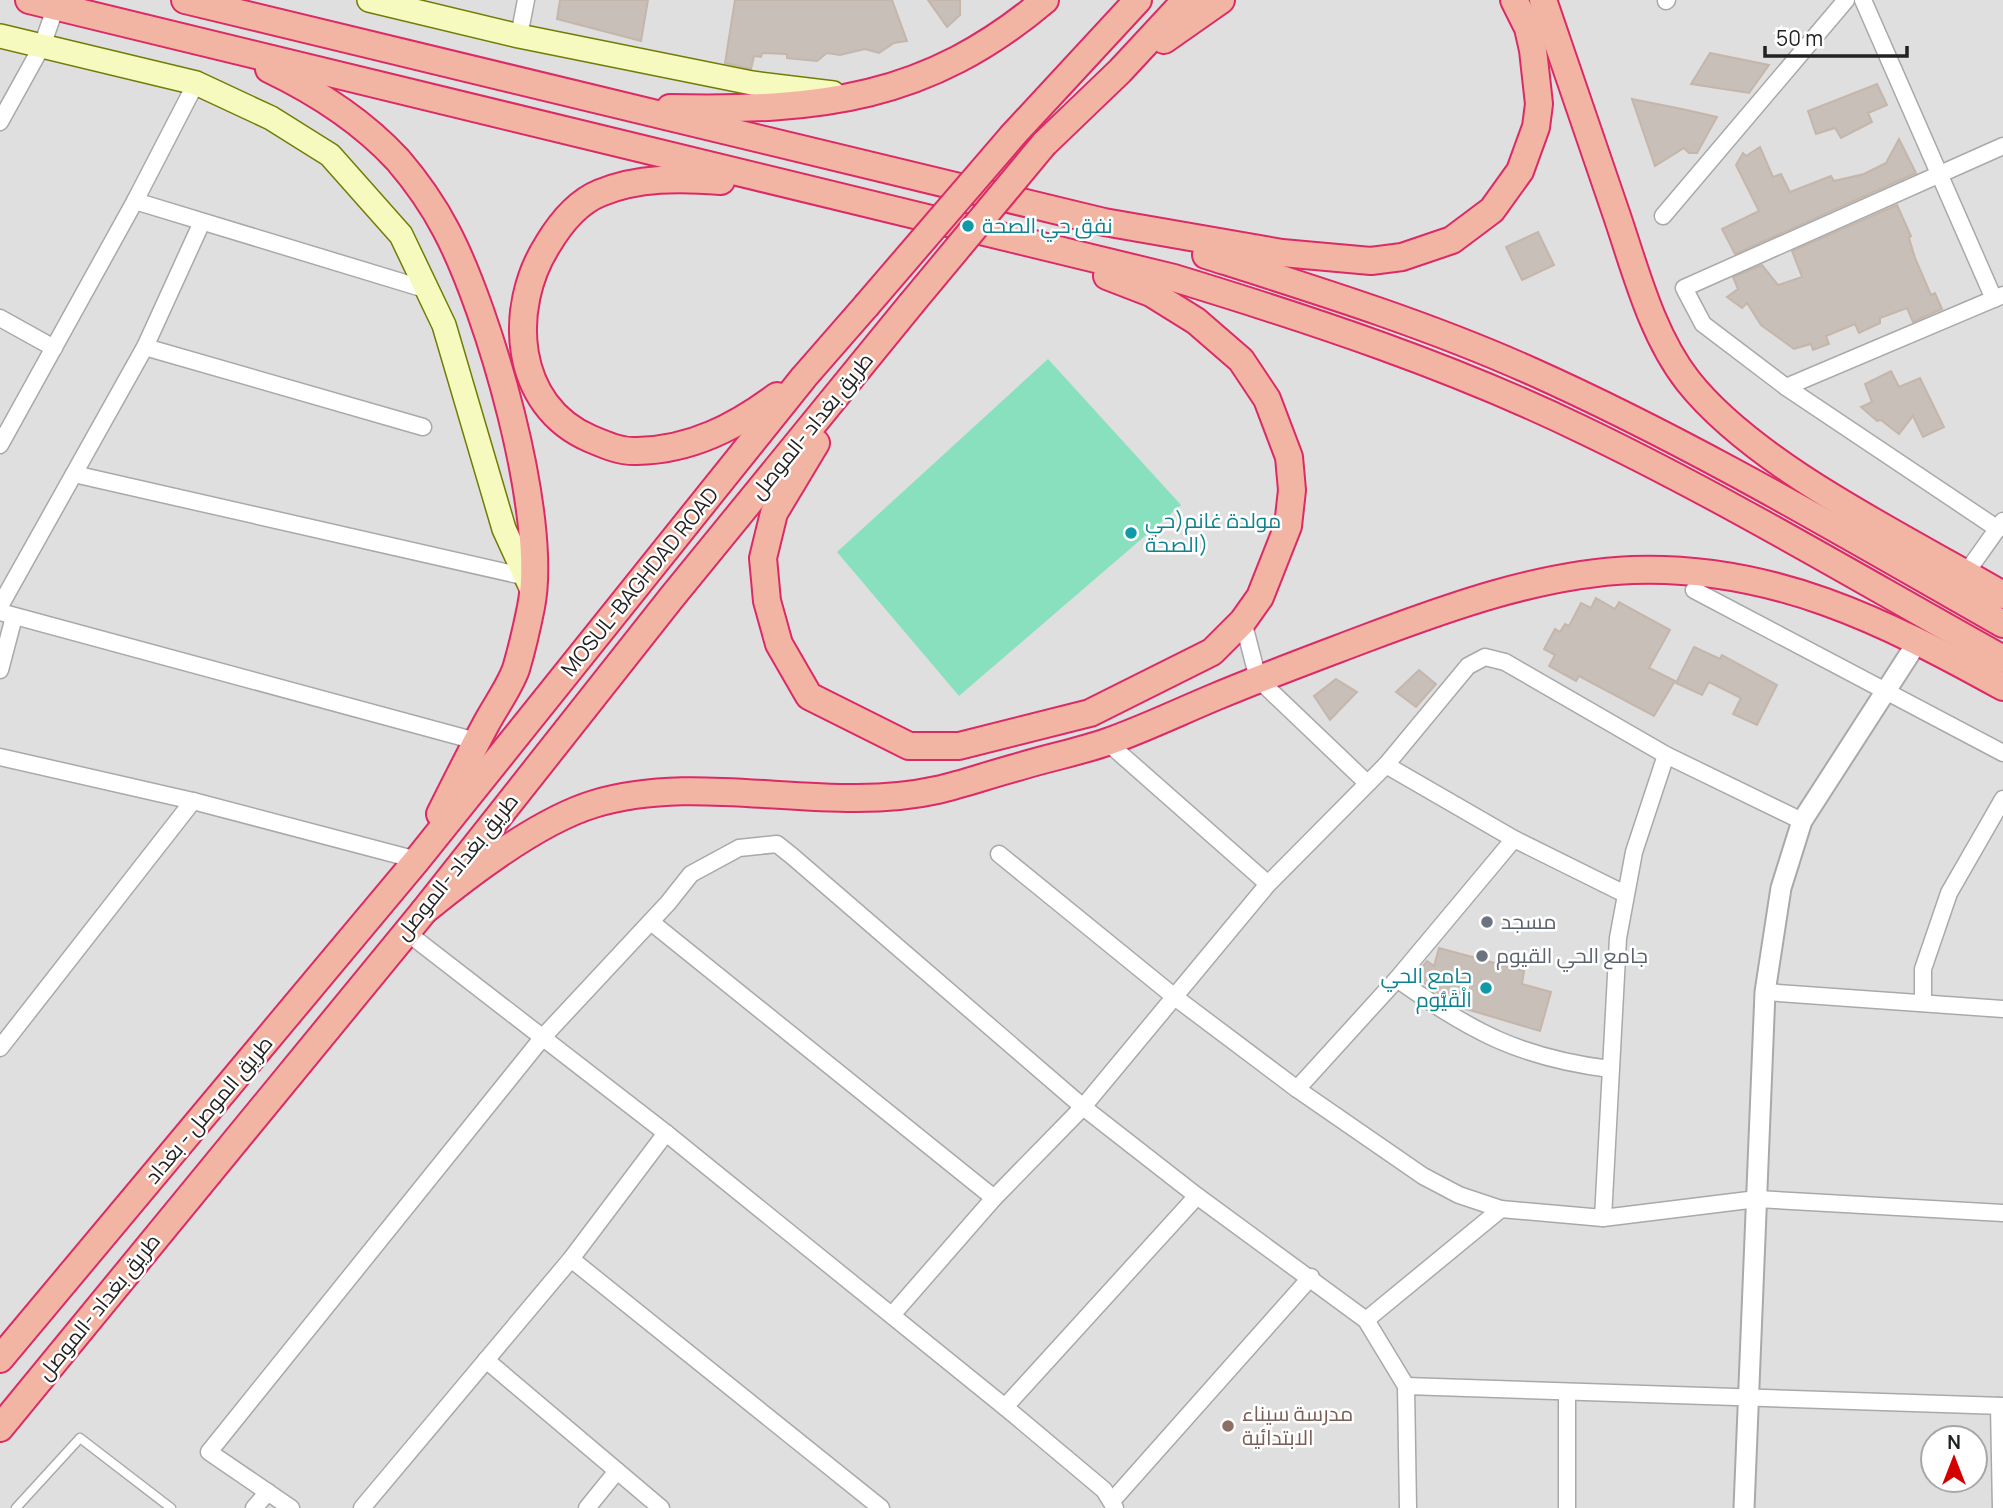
<svg xmlns="http://www.w3.org/2000/svg" width="2003" height="1508" font-family="Manrope,Cairo,sans-serif">
  <style>
    .residential { fill: #e0dfdf; fill-rule: evenodd }
    .pitch { fill: #88e0be }
    .building { fill: #c7bfb8; stroke: #c4b6ab; stroke-width: 2 }
    .lines { fill: none; stroke-linecap: round; stroke-linejoin: round }
    .service-casing { stroke: #a9a9a9; stroke-width: 11 }
    .minor-casing { stroke: #a9a9a9; stroke-width: 19 }
    .tertiary-casing { stroke: #a9a9a9; stroke-width: 23 }
    .secondary-casing { stroke: #707d05; stroke-width: 26 }
    .trunk-casing { stroke: #dc2a67; stroke-width: 30 }
    .service { stroke: #fff; stroke-width: 8 }
    .minor { stroke: #fff; stroke-width: 16 }
    .tertiary { stroke: #fff; stroke-width: 19 }
    .secondary { stroke: #f7fabf; stroke-width: 23 }
    .trunk { stroke: #f2b4a3; stroke-width: 26 }
    .trunk-bridge-casing { stroke: #dc2a67; stroke-width: 30; stroke-linecap: butt }
    .trunk-bridge { stroke: #f2b4a3; stroke-width: 26 }
    .culture-dot { fill: #0f9aa8; stroke: #fff; stroke-width: 2.5 }
    .worship-dot { fill: #6b7280; stroke: #fff; stroke-width: 2.5 }
    .education-dot { fill: #8d6e63; stroke: #fff; stroke-width: 2.5 }
    .labels { text-anchor: middle; stroke-width: 5; stroke-linejoin: round; paint-order: stroke }
    .culture-label { font-size: 21px; fill: #0d838f; stroke: #fff; text-anchor: start }
    .street-label { font-size: 21px; fill: #222; stroke: #fff }
    .worship-label { font-size: 21px; fill: #5b616d; stroke: #fff; text-anchor: start }
    .education-label { font-size: 21px; fill: #785e54; stroke: #fff; text-anchor: start }
  </style>
  <rect width="100%" height="100%" fill="#f2efe9"/>
  <path class="residential" d="M0,0H2003V1508H0ZM1933,1438H1975V1480H1933Z"/>
  <path class="pitch" d="M1048,359L1181,505L959,696L837,552Z"/>
  <g class="building">
    <path d="M560,0H648L641,41L557,19Z"/>
    <path d="M735,0H892L907,41L894,43L879,53L865,49L840,55L827,53L817,61L787,58V54L762,53L761,57L754,56L751,69L725,63Z"/>
    <path d="M928,0H960V15L947,27Z"/>
    <path d="M1710,53L1769,65L1749,93L1691,84Z"/>
    <path d="M1877,84L1887,105L1868,113L1872,122L1841,138L1835,128L1816,134L1808,111Z"/>
    <path d="M1632,99L1682,109L1717,117L1697,153H1689L1684,148L1655,166Z"/>
    <path d="M1899,139L1916,173L1735,254L1722,229L1759,211L1736,165L1743,153L1746,156L1760,147L1773,177L1781,174L1790,192L1831,176L1834,181L1864,174L1886,163Z"/>
    <path d="M1897,205L1911,236L1909,238L1915,258L1931,295L1935,293L1942,309L1913,322L1907,308L1880,318V323L1859,333L1855,324L1826,336L1829,344L1813,350L1811,344L1794,349L1761,325L1747,303L1742,308L1727,297L1738,289L1733,277L1762,265L1778,285L1802,277L1792,251Z"/>
    <path d="M1538,232L1554,265L1522,280L1506,247Z"/>
    <path d="M1891,371L1899,387L1920,378L1944,427L1923,437L1913,416L1899,434L1881,420L1877,421L1861,407L1872,402L1865,384Z"/>
    <path d="M1596,598L1615,609L1619,602L1670,630L1649,668L1675,681L1654,716L1579,676L1576,681L1549,666L1555,655L1544,649L1555,629L1560,632L1565,624L1569,626L1581,603L1591,608Z"/>
    <path d="M1694,647L1720,659L1722,655L1777,685L1757,725L1733,714L1741,698L1709,682L1702,695L1676,683Z"/>
    <path d="M1419,670L1436,684L1416,707L1396,692Z"/>
    <path d="M1336,679L1357,692L1330,720L1314,696Z"/>
    <path d="M1439,948L1524,971L1522,984L1551,992L1540,1031L1456,1006L1415,976L1427,961L1434,966Z"/>
  </g>
  <g class="lines">
    <defs>
      <path id="service" d="M16,1508L80,1438L171,1508"/>
      <g id="minor">
        <path d="M1863,0L1994,299"/>
        <path d="M1666,1L1667,0"/>
        <path d="M519,36L526,0"/>
        <path d="M0,122L42,46L56,6"/>
        <path d="M135,201L428,290"/>
        <path d="M1663,216L1846,0"/>
        <path d="M0,318L54,348"/>
        <path d="M145,347L423,427"/>
        <path d="M1786,387L2003,295"/>
        <path d="M0,445L135,201L196,83"/>
        <path d="M74,474L527,577"/>
        <path d="M1998,529L1786,387L1703,324L1684,288L2003,146"/>
        <path d="M1966,573L2003,521"/>
        <path d="M1694,590L2003,753"/>
        <path d="M0,606L145,347L202,222"/>
        <path d="M0,612L476,741"/>
        <path d="M1243,621L1258,679L1366,782"/>
        <path d="M0,670L14,617"/>
        <path d="M1107,742L1268,884"/>
        <path d="M0,757L193,801L417,860"/>
        <path d="M1386,765L1514,839L1625,894"/>
        <path d="M999,854L1176,998L1297,1089L1423,1176L1459,1195L1501,1209L1603,1218L1757,1199L2003,1213"/>
        <path d="M651,922L994,1198"/>
        <path d="M405,931L666,1133L1005,1407L1104,1490L1115,1508"/>
        <path d="M1397,979C1470,1031 1520,1058 1610,1069"/>
        <path d="M1765,992L2003,1009"/>
        <path d="M1923,1003V969L1949,893L2003,799"/>
        <path d="M0,1048L193,801"/>
        <path d="M1297,1089L1397,979L1514,839"/>
        <path d="M1603,1218L1618,938L1634,852L1666,755"/>
        <path d="M571,1259L881,1508"/>
        <path d="M892,1315L994,1198L1083,1107L1268,884L1386,765L1468,666L1485,657L1505,662L1666,755L1802,821"/>
        <path d="M1366,1320L1501,1209"/>
        <path d="M486,1360L661,1508"/>
        <path d="M1406,1386L2003,1406"/>
        <path d="M1999,1406L2001,1508"/>
        <path d="M1005,1407L1197,1196"/>
        <path d="M1112,1501L1311,1277"/>
        <path d="M254,1508L268,1492"/>
        <path d="M291,1508L209,1452L543,1037L668,903L691,874L739,848L777,844L792,856L1083,1107L1197,1196L1366,1320L1406,1386L1408,1508"/>
        <path d="M362,1508L571,1259L666,1133"/>
        <path d="M587,1508L617,1471"/>
        <path d="M1567,1508V1392"/>
      </g>
      <path id="tertiary" d="M1744,1508L1765,992L1781,888L1802,821L1918,641"/>
      <g id="secondary">
        <path d="M369,0L519,36L752,83L833,93"/>
        <path d="M0,36L196,83L271,118L330,155L401,235L444,325L504,529L532,590"/>
      </g>
      <g id="trunk">
        <path d="M29,0L1174,278C1312,320 1451,366 1581,429C1725,498 1863,581 2003,659"/>
        <path d="M185,0L1104,222L1282,253L1371,261L1402,257L1452,240L1492,210L1520,171L1536,127L1539,104L1533,50L1528,28L1514,0"/>
        <path d="M1543,0C1568,72 1592,144 1617,216C1636,272 1652,335 1688,381C1756,467 1908,539 2003,595"/>
        <path d="M1164,40L1221,0"/>
        <path d="M269,69C317,92 362,121 398,160C416,181 433,205 446,230C489,311 549,517 531,607C527,627 522,649 516,669C509,688 495,707 486,724C470,754 455,784 440,814"/>
        <path d="M670,108C819,111 927,100 1045,0"/>
        <path d="M1013,135L1138,0"/>
        <path d="M1044,144L1120,71L1186,0"/>
        <path d="M721,181C681,178 638,177 600,193C578,202 560,224 548,244C507,308 513,406 591,439C605,445 621,452 637,451C691,450 735,427 777,396"/>
        <path d="M1206,255C1316,290 1426,324 1531,371C1694,444 1848,536 2003,624"/>
        <path d="M816,443L774,513L763,558L767,601L779,644L809,696L909,746H959L1090,713L1212,652L1243,621L1260,597L1288,526L1292,490L1289,457L1267,399L1241,360L1196,321L1151,293L1107,276"/>
        <path d="M424,911C469,874 538,821 594,804C702,771 826,815 937,790C964,784 991,774 1018,767C1047,758 1078,752 1107,742C1144,729 1179,712 1215,697C1265,676 1314,658 1364,639C1449,607 1540,574 1632,570C1772,565 1884,621 2003,687"/>
        <path d="M0,1359L417,860L804,377L866,306"/>
        <path d="M0,1428L424,911L672,597L911,304"/>
      </g>
    </defs>
    <use href="#service" class="service-casing"/>
    <use href="#minor" class="minor-casing"/>
    <use href="#tertiary" class="tertiary-casing"/>
    <use href="#secondary" class="secondary-casing"/>
    <use href="#trunk" class="trunk-casing"/>
    <use href="#service" class="service"/>
    <use href="#minor" class="minor"/>
    <use href="#tertiary" class="tertiary"/>
    <use href="#secondary" class="secondary"/>
    <use href="#trunk" class="trunk"/>
    <defs>
      <g id="trunk-bridge">
        <path d="M911,304L1044,144"/>
        <path d="M866,306L1013,135"/>
      </g>
    </defs>
    <use href="#trunk-bridge" class="trunk-bridge-casing"/>
    <use href="#trunk-bridge" class="trunk-bridge"/>
  </g>
  <g class="culture-dot">
    <circle cx="968" cy="226" r="7"/>
    <circle cx="1131" cy="533" r="7"/>
    <circle cx="1486" cy="988" r="7"/>
  </g>
  <g class="worship-dot">
    <circle cx="1487" cy="922" r="7"/>
    <circle cx="1482" cy="956" r="7"/>
  </g>
  <circle class="education-dot" cx="1228" cy="1426" r="7"/>
  <g class="labels">
    <g class="culture-label">
      <text x="982" y="233">نفق حي الصحة</text>
      <text x="1145" y="528">مولدة غانم(حي<tspan x="1145" dy="24">الصحة)</tspan></text>
      <text x="1472" y="983" text-anchor="end">جامع الحي<tspan x="1472" dy="24">الْقَيُّوم</tspan></text>
    </g>
    <g class="street-label">
      <text transform="translate(812 426) rotate(-51)" y="7">طريق بغداد -الموصل</text>
      <text transform="translate(640 582) rotate(-51)" y="7">MOSUL-BAGHDAD ROAD</text>
      <text transform="translate(457 867) rotate(-51)" y="7">طريق بغداد -الموصل</text>
      <text transform="translate(209 1110) rotate(-50)" y="7">طريق الموصل - بغداد</text>
      <text transform="translate(99 1307) rotate(-51)" y="7">طريق بغداد -الموصل</text>
    </g>
    <g class="worship-label">
      <text x="1501" y="929">مسجد</text>
      <text x="1496" y="963">جامع الحي القيوم</text>
    </g>
    <g class="education-label">
      <text x="1242" y="1421">مدرسة سيناء<tspan x="1242" dy="24">الابتدائية</tspan></text>
    </g>
  </g>
  <g transform="translate(1954 1459)"><circle r="33" fill="#ffffff" stroke="#a7a7a7" stroke-width="2"/>
  <path d="M0-5L12 26L0 18L-12 26Z" fill="#d40000"/>
  <text y="-10" font-size="19" font-weight="bold" text-anchor="middle" fill="#222222">N</text>
  </g>
  <path d="M1765 46v10h142v-10" fill="none" stroke="#222222" stroke-width="3.5"/>
  <text x="1776" y="46" font-size="21" fill="#222222" stroke="#ffffff" stroke-width="5" paint-order="stroke">50 m</text>
</svg>
